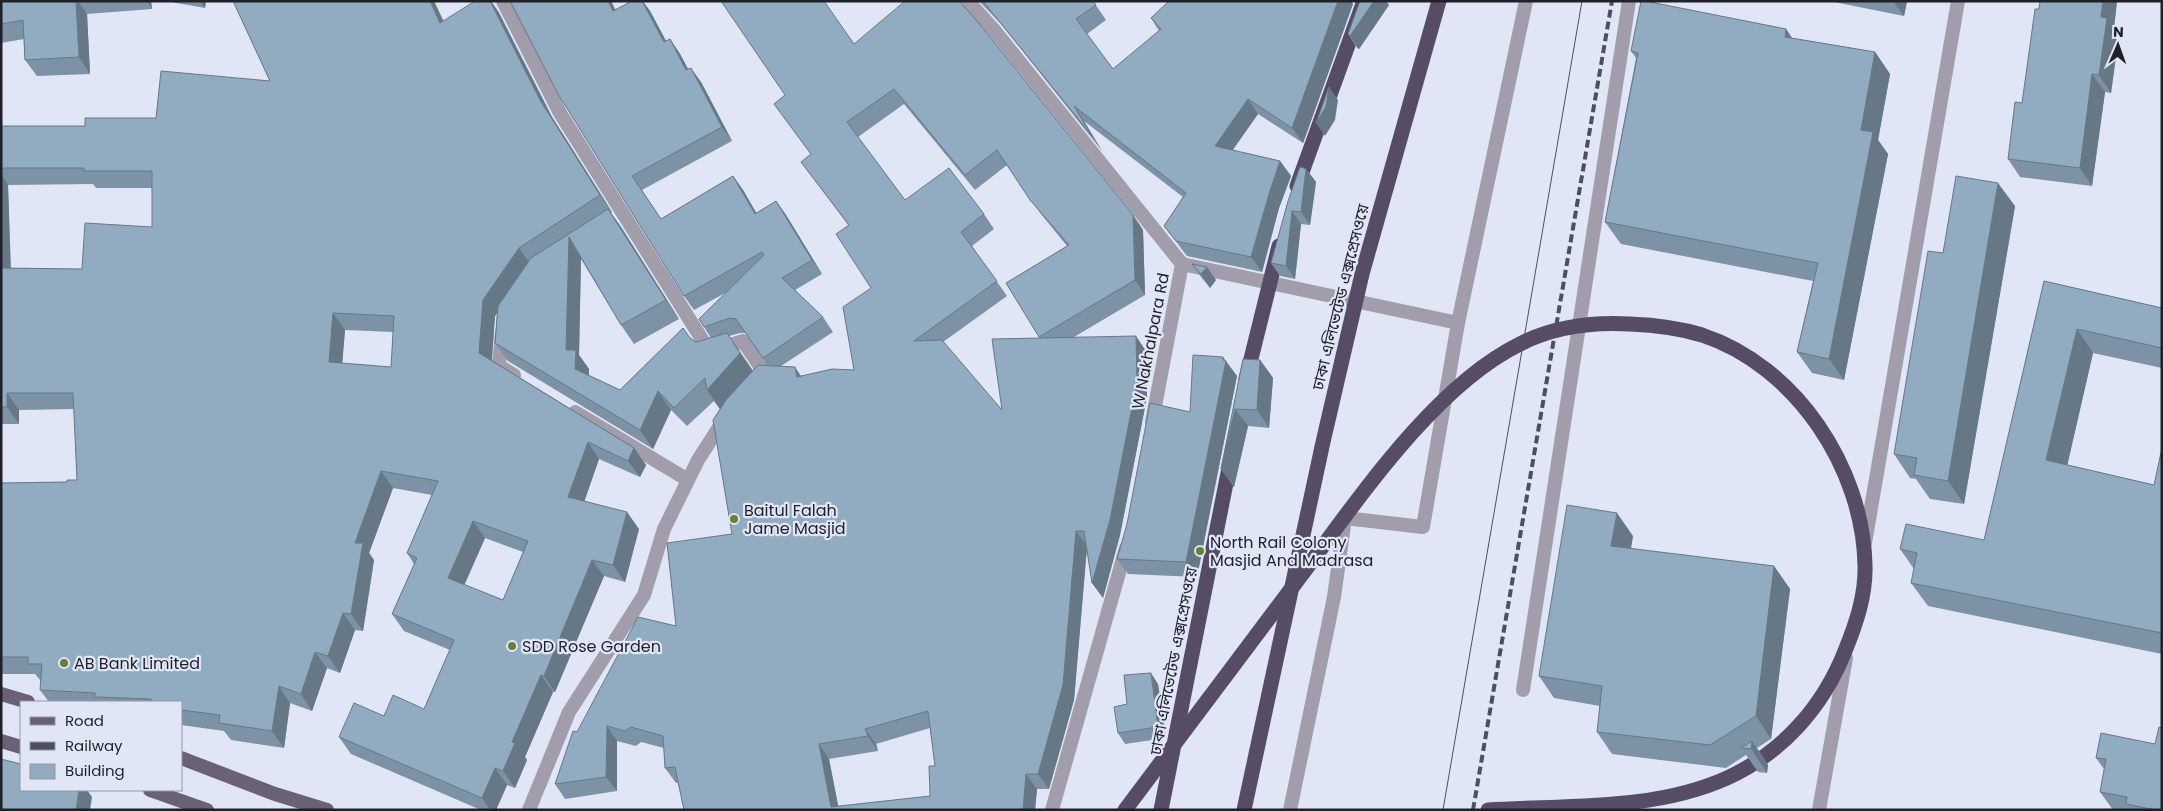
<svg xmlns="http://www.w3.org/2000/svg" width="2163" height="811" font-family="Poppins,'Noto Sans Bengali',sans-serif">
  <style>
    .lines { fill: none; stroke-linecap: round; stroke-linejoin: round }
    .minor { stroke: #a29daa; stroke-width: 14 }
    .primary { stroke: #6a6177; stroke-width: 14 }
    .tram { stroke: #4d5058; stroke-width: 1 }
    .rail { stroke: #4d5058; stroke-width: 4; stroke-dasharray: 8 4; stroke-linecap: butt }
    .motorway-bridge { stroke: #574c65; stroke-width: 15 }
    .wall { fill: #7d93a5; fill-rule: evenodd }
    .shaded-wall { fill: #667886 }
    .building { fill: #91abc0; stroke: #667886; fill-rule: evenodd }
    .poi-dot { fill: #697f30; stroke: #e1e6f7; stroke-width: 2 }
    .labels { text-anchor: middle; stroke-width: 4.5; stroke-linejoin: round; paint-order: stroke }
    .street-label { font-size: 16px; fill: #1f2127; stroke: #e1e6f7 }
    .poi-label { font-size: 16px; fill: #1f2127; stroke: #e1e6f7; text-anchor: start }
  </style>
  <rect width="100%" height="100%" fill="#e1e6f7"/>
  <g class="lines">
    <g class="minor">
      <path d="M503,1L560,113L710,352L743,341L764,372L758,379"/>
      <path d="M968,1L994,30L1182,264L1152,422"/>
      <path d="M1182,264L1458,323"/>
      <path d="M502,332L499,366L514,375"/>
      <path d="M575,412L688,480"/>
      <path d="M1865,543L1958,1"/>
      <path d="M1523,690L1629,1"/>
      <path d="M529,810L569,712L644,595L664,529L698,460L725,418"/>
      <path d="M1052,810L1126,548"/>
      <path d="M1290,810L1334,597L1345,518L1423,527L1458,323L1526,1"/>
      <path d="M1819,810L1846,658"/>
    </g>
    <g class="primary">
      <path d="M1,694L28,702"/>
      <path d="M1,741L21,747"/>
      <path d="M181,758L275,794L327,810"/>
      <path d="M150,790L207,810"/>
    </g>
    <path class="tram" d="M1443,810L1582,1"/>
    <path class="rail" d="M1473,810L1612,1"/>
    <g class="motorway-bridge">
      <path d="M1297,186L1364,1"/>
      <path d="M1246,379L1279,246"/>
      <path d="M1125,810C1183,732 1242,655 1300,577C1357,501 1434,386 1520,344C1553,327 1593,322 1630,324C1654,325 1679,328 1702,335C1796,366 1863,468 1865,565C1866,595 1856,624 1845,651C1823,707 1782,753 1727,778C1654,811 1567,805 1488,810"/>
      <path d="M1161,810L1231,458"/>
      <path d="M1244,810L1323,442L1362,274L1439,1"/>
    </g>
  </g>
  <g class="wall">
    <path d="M1,1H151L152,9L87,14L90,74L37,76L25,60L24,39L1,43Z"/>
    <path d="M165,1H206L205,8Z"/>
    <path d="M233,1H434L443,21L498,11L552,117L612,212L611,213L621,227L679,319L634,344L621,325L581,259L579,355L589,369V375L620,390L683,328L691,339L696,342L711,338L704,327L727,292L694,310L684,296L510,1H611L615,10L632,1H643L650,11L666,41L670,39L680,54L688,69L701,82L732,141L642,190L661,219L733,176L743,190L756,213L776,201L786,215L822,274L795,290L823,317L833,332L781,366L801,376L854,370L871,288L849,226L801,162L811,154L774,104L854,44L1133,215L1143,230L1145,295L1074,337L1146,351L1147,397L1120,535L1103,598L1092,583L1087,548L1074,700L1049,789H1037L1035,810H684L678,783H676L665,768L664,748L641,742L636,746L617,741V791L565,799L555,784L577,732L676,626L732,534L722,405L720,409L714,401L687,426L671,410L653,449L508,361L495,343L497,313L495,316L492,360L634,448L646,465L640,477L599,459L584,501L639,529L625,582L604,576L555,692H553L525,757L527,760L515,788L507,785L496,810H481L351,754L339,737L384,716L424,709L450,650L404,631L392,614L414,564L407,553L432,495L393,488L369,553L374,560L363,631L355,630L340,673L327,668L312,711L290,703L284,748L231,740L224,731L181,725V702H49L40,690L41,680H40L35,674H1V483L67,482L77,480L74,409L19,410V424H1V126H85L156,118L270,81ZM904,104L975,190L1007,165L1041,214L1067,246L1006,283L1040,338L1002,410L943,342L1007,296L972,246L994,229L984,214L905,200L858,137ZM93,184L96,188H152V227L82,269L11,268L8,185ZM345,330L393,332L391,367L342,363ZM740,333H746L768,366L753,371L729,336ZM485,538L523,552L503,600L464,585ZM930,728L935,766L930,796L838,806L829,759L878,751L876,744Z"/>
    <path d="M979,1H1093L1106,20L1087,34L1113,69L1159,31L1151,18L1353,4L1303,143L1258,114L1233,150L1280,161L1291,176L1279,208L1262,272L1187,256L1164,226L1183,197L1084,121L1102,151L1001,24Z"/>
    <path d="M1360,1H1386L1389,5L1359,49L1357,48L1348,34Z"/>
    <path d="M1829,1H1907L1904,16Z"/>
    <path d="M2040,1H2117L2114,28L2119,35L2111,93L2105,92L2092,186L2020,177L2008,159L2022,103Z"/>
    <path d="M1786,29L1792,38L1875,52L1890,74L1878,140L1888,154L1844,380L1812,373L1797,352L1813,281L1621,244L1605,222L1636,58L1631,51Z"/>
    <path d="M1306,169L1316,182L1310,225L1301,224L1295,279L1280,276L1271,263Z"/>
    <path d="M2015,206L1964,504L1930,499L1916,479L1910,478L1894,454L1943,253Z"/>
    <path d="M1192,264L1216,280L1210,288L1201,277Z"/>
    <path d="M2044,281L2162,308V368L2093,353L2067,465L2154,485L2162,448V654L1928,606L1911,583L1914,569L1900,549L1984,540Z"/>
    <path d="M1243,359L1260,360L1273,378L1269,428L1248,426L1234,487L1221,469Z"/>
    <path d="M1225,361L1237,376L1197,577L1128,574L1117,559L1190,412Z"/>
    <path d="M1633,536L1631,549L1774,566L1790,589L1771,739L1757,748L1768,765L1767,773L1758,772L1746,755L1726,768L1612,754L1597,732L1600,706L1554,698L1539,676Z"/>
    <path d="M1158,684L1166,738L1125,744L1118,733L1127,704Z"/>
    <path d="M2101,733L2162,810H2113L2100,792L2104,769L2096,758Z"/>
  </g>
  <g class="shaded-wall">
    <path d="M76,1H78L87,14L90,74L79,57Z"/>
    <path d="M147,1H151L152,9Z"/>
    <path d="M200,1H206L205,8Z"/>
    <path d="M430,1H434L452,39L440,23Z"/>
    <path d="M490,1H491L498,11L552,117L612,212L600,195L540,100Z"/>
    <path d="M608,1H611L623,25L613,11Z"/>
    <path d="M642,1L650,11L674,56L664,42Z"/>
    <path d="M1338,1H1351L1353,4L1303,143L1292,128Z"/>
    <path d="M1374,1H1386L1389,5L1359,49L1350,36Z"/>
    <path d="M1893,1H1907L1904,16Z"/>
    <path d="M2103,1H2117L2114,28L2119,35L2111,93L2099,75L2101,17Z"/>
    <path d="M1786,29L1801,51L1785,37Z"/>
    <path d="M670,39L680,54L696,84L686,70Z"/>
    <path d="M1875,52L1890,74L1878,140L1888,154L1844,380L1829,359L1861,130Z"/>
    <path d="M691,68L701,82L732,141L722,127Z"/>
    <path d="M2092,74L2105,92L2092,186L2080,168Z"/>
    <path d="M1329,87L1338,100L1335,120L1325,136L1316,123Z"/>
    <path d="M1248,99L1258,114L1225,160L1215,146Z"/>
    <path d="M1074,106L1084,121L1102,151L1092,136Z"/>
    <path d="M1280,161L1291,176L1279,208L1262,272L1251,257L1269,194Z"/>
    <path d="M1306,169L1316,182L1310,225L1301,212Z"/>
    <path d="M1,174L8,185L11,285L1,271Z"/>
    <path d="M733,176L743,190L765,228L755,214Z"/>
    <path d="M1998,183L2015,206L1964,504L1948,481Z"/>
    <path d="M776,201L786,215L822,274L812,260Z"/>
    <path d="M608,209L621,227L679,319L666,300Z"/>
    <path d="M1292,211L1301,224L1295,279L1286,266Z"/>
    <path d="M1133,215L1143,230L1145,295L1135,280Z"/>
    <path d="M569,237L581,256L579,355L589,369L588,388L575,369L566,350Z"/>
    <path d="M519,248L531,265L495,316L491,370L479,353L483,300Z"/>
    <path d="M1207,267L1216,280L1210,288L1201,274Z"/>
    <path d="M333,313L345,330L341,379L329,362Z"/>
    <path d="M2077,329L2093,353L2063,484L2046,460Z"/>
    <path d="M727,333L753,371L720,409L707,390Z"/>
    <path d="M1136,336L1146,351L1147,397L1120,535L1103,598L1092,583Z"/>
    <path d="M1223,357L1237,376L1197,577L1186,562Z"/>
    <path d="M1260,360L1273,378L1269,428L1257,410Z"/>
    <path d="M795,367L805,382L797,377Z"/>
    <path d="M658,391L671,410L653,449L640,430Z"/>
    <path d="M7,393L19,410V424L7,407Z"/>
    <path d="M1235,409L1248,426L1234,487L1221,469Z"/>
    <path d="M588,442L599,459L580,514L568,497Z"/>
    <path d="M634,448L646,465L640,477L628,461Z"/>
    <path d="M381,471L393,488L369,553L374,560L363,631L351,614L355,543Z"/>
    <path d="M627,512L639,529L625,582L613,565Z"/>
    <path d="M1617,513L1633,536L1627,569L1611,546Z"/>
    <path d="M473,521L485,538L460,595L448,578Z"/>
    <path d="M1076,531L1087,546L1074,700L1049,789L1038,774Z"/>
    <path d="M592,560L604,576L555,692L544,676Z"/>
    <path d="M1774,566L1790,589L1771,739L1756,716Z"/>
    <path d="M343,613L355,630L340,673L328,656Z"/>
    <path d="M315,652L327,668L312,711L301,694Z"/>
    <path d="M1151,673L1158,684L1166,738L1158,727Z"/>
    <path d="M541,675L553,692L525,757L527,760L515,788L503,771L512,742Z"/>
    <path d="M279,686L290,703L284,748L272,731Z"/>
    <path d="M607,726L617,741V791L606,777Z"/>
    <path d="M865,729L876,744L878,751L868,736Z"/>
    <path d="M1752,741L1768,765L1767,773L1751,749Z"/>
    <path d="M819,744L829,759L839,810L831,807Z"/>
    <path d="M495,768L507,785L496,810H490L482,798Z"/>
    <path d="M1026,774L1037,789L1035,810H1023Z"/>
    <path d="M79,790H87L92,797L90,810H76Z"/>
  </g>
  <g class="building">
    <path d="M1,1H76L79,57L25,60L23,20L1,24Z"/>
    <path d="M233,1H430L440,23L475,1H490L540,100L600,195L519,248L483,300L479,353L634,448L628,461L588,442L568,497L627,512L613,565L592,560L544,676L541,675L512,742L515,743L503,771L495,768L482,798L339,737L354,703L384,716L393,695L424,709L454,640L392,614L417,558L407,553L438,481L381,471L355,543H363L351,614L343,613L328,656L315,652L301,694L279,686L272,731L219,723L220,715L181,710V702H151V699L95,697V693L40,690L42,664H28V657H1V483L67,482V480H77L73,393H7V407H1V268L82,269L85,223L152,227V171H84V168H1V126H85V118H156L161,71L270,81ZM333,313L394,316L391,367L329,362ZM473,521L528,541L503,600L448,578Z"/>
    <path d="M510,1H608L613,11L632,1H642L664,42L670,39L686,70L691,68L722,127L632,176L661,219L733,176L755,214L776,201L812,260L782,278L823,317L763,358L736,319L730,318L704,327L699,319L764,255L762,252L684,296L558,94Z"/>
    <path d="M721,1H824L854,44L905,1H959L977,21L1133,215L1135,280L1039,337L1006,283L1069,245L1030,200L997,150L965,175L894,89L847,122L905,200L949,168L984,214L961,232L997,281L914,341L942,340L1002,410L992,339L1136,336L1137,382L1110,520L1092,583L1084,531H1076L1063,685L1038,774H1026L1023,810H684L675,767L665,768L663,736L631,727L625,731L607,726L606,777L555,784L573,731L577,732L638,617L676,626L667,543L732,534L713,420L726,400L758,365L795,367L797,377L832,369L854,370L843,307L871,288L836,234L849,225L801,162L811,154L774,104L785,95ZM928,711L935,766H929L930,796L831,807L819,744L868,736L865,729Z"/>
    <path d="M983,1H1093L1096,5L1076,19L1113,69L1161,29L1151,18L1169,1H1338L1292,128L1248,99L1215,146L1280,161L1269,194L1251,257L1176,241L1164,226L1186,193L1074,106L1092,136L990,10Z"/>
    <path d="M1360,1H1374L1350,36L1348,34Z"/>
    <path d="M1641,1H1645L1786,29L1785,37L1875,52L1861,130L1873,132L1829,359L1797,352L1818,263L1605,222L1638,53L1631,51Z"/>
    <path d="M2040,1H2103L2101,17L2107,18L2099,75L2092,74L2080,168L2008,159L2015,102L2022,103L2035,9H2039Z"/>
    <path d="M1329,87L1326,107L1316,123Z"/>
    <path d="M1300,167L1306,169L1301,212L1292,211L1286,266L1271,263L1288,201Z"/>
    <path d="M1956,176L1998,183L1948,481L1914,475L1917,458L1894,454L1928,251L1943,253Z"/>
    <path d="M608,209L666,300L621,325L569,237L566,350H576L575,369L620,390L683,328L690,338L696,342L727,333L740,353L707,390L705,378L674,408L658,391L640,430L495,343L498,306L531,258Z"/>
    <path d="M1192,264L1207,267L1201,274Z"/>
    <path d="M2044,281L2162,308V348L2077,329L2046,460L2154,485L2162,448V633L1911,583L1917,553L1900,549L1906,524L1984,540Z"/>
    <path d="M1193,355L1223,357V360L1226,361L1186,562L1117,559L1127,524L1150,403L1190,412Z"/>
    <path d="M1243,359L1260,360L1257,410L1235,409L1221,469Z"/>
    <path d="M1567,505L1617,513L1611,546L1774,566L1756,716L1710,745L1597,732L1602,686L1539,676Z"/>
    <path d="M1151,673L1158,727L1118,733L1114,707L1127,704L1124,675Z"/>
    <path d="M2159,727L2162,728V810H2156L2126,804L2127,797L2100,792L2106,759L2096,758L2101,733L2155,744Z"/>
    <path d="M1752,741L1751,749L1741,748Z"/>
    <path d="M1,759L21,764V790H79L76,810H1Z"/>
  </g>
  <g class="poi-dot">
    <circle cx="734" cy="519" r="5"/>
    <circle cx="1200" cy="551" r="5"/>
    <circle cx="512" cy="646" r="5"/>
    <circle cx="64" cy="663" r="5"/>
  </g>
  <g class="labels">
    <g class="street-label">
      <text transform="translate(1340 297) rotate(-76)" y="6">ঢাকা এলিভেটেড এক্সপ্রেসওয়ে</text>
      <text transform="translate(1150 341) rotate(-79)" y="6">W Nakhalpara Rd</text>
      <text transform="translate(1173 661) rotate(-79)" y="6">ঢাকা এলিভেটেড এক্সপ্রেসওয়ে</text>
    </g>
    <g class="poi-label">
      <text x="744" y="516">Baitul Falah<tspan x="744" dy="18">Jame Masjid</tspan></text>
      <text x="1210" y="548">North Rail Colony<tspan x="1210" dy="18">Masjid And Madrasa</tspan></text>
      <text x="522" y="652">SDD Rose Garden</text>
      <text x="74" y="669">AB Bank Limited</text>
    </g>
  </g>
  <rect width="2163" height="811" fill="none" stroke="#1f2127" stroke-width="5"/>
  <rect x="20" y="701" width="162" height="90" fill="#e1e6f7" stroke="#9397a4"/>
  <rect x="30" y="717" width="25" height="8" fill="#6a6177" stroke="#9397a4"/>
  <text x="65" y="726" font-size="15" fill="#1f2127">Road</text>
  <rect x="30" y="742" width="25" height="8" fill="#4d5058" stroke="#9397a4"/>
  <text x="65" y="751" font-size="15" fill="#1f2127">Railway</text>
  <rect x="30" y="764" width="25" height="15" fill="#91abc0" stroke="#9397a4"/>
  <text x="65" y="776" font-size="15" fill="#1f2127">Building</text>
  <g transform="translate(2118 45) rotate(2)" stroke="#e1e6f7" stroke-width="4" paint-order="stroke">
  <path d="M0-4L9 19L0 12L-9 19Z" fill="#1f2127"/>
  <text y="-8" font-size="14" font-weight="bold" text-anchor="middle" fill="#1f2127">N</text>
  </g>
</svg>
